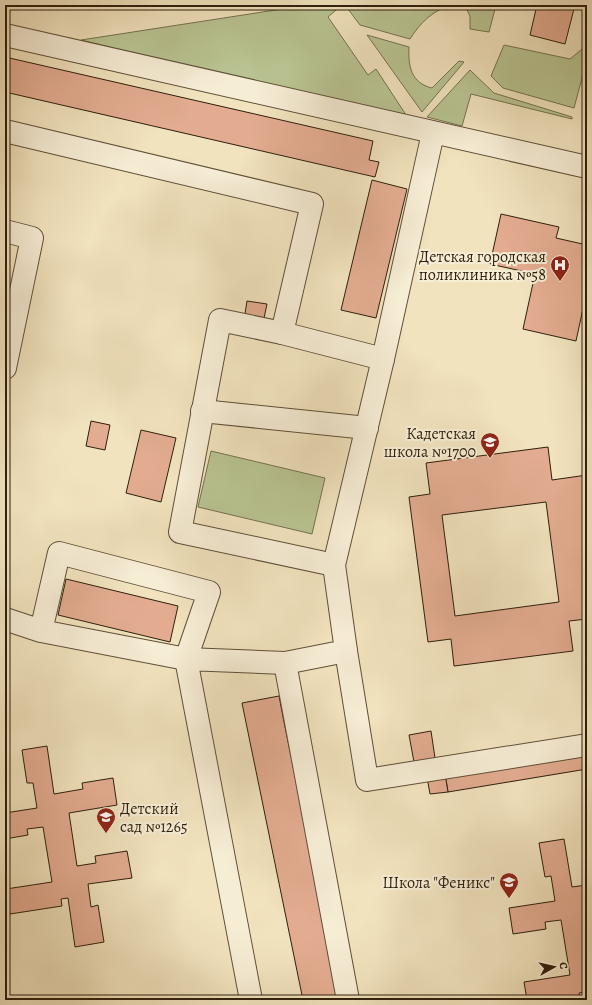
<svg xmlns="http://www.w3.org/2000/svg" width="592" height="1005" font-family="Alegreya,serif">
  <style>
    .green { fill: #b9c492; stroke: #74724f }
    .building { fill: #e3ac91; stroke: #2e1f0c; fill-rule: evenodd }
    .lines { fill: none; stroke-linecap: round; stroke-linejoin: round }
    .minor-casing { stroke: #5f5038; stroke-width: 24 }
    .minor { stroke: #f6edd5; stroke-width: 22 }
    .labels { text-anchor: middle; stroke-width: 4; stroke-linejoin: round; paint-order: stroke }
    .poi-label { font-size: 16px; fill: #2e1f0c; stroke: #f6edd5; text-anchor: end }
  </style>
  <rect width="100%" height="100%" fill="#f1e3be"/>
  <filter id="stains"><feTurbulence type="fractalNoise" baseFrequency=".005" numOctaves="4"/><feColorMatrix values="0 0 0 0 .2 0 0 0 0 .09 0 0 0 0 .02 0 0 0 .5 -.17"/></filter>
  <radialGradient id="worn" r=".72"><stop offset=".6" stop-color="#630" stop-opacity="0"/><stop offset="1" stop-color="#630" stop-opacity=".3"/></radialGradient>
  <g class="green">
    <path d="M308,5H333L336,10L328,17L368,75L376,69L410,121L81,40Z"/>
    <path d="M345,5H452C433,10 420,23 410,39L360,25Z"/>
    <path d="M454,5H496L489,32L470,29V16L466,8Z"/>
    <path d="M367,35L409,47C408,66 411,83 432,88L459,61L464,62L422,112Z"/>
    <path d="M504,45L570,59L587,45V59L574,108L503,88L491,76Z"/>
    <path d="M470,70L494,93L572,117V119L471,94L462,126L427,117Z"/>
    <path d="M211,451L325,478L312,534L198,507Z"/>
  </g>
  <g class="building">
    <path d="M537,5H575L565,44L530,35Z"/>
    <path d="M5,57L373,141L369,160L379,162L375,177L5,92Z"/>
    <path d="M372,180L407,189L376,318L341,310Z"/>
    <path d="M501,214L559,227L556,238L587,245V290L576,341L523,329L535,274L490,264Z"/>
    <path d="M247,301L267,304L263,323L244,320Z"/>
    <path d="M91,421L110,425L105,450L86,446Z"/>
    <path d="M141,430L176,438L161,502L126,493Z"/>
    <path d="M548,447L552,480L587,475V619L569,621L573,651L454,666L451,639L428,642L409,497L430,494L426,463ZM546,502L559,602L455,616L442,515Z"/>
    <path d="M66,579L178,606L170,642L58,615Z"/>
    <path d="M279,696L284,722L341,1000H303L242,703Z"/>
    <path d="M431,731L435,758L414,762L409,735Z"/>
    <path d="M47,746L54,794L83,789L82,783L113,778L117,805L69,813L77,866L96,863L95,856L127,851L132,878L88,884L91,907L98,905L104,942L75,947L68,898L61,899L62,906L10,914L6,889L52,882L43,827L27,829L28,835L5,839V813L37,808L33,783H27L22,750Z"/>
    <path d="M587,752V769L448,792L445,774Z"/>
    <path d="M445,774L448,792L430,794L427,777Z"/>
    <path d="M564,839L572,887L587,885V1000L585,992L579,993L580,1000H527L524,982L570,975L561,920L545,922L546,929L513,934L509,908L555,901L551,876L545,877L539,843Z"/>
  </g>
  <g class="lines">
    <defs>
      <g id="minor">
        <path d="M5,35L587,167"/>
        <path d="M5,131L312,204L282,333L383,359"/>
        <path d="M5,231L32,238L5,368"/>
        <path d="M282,333L220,320L180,532L334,565"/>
        <path d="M202,411L367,428"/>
        <path d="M5,619L41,631L186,659L209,592L59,553L41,631"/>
        <path d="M346,651L367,780L587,745"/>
        <path d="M251,1000L186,659L285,663"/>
        <path d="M348,1000L285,663L346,651L334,565L383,359L433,133"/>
      </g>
    </defs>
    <use href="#minor" class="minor-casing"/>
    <use href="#minor" class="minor"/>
  </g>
  <defs>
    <symbol id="hospital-pin" viewBox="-11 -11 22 30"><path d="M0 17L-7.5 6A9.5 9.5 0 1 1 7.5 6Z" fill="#8f2418" stroke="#f6edd5"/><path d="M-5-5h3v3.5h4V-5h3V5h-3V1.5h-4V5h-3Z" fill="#fff"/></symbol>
    <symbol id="school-pin" viewBox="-11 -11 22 30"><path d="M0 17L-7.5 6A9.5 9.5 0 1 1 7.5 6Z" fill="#8f2418" stroke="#f6edd5"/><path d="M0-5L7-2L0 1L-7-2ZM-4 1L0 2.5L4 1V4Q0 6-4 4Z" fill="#fff"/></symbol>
  </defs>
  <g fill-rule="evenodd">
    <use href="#hospital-pin" x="549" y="254" width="22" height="30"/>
    <use href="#school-pin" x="479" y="431" width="22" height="30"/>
    <use href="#school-pin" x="95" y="806" width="22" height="30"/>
    <use href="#school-pin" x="498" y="871" width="22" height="30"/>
  </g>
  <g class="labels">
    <g class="poi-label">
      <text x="546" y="262">Детская городская<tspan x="546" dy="18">поликлиника №58</tspan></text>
      <text x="476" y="439">Кадетская<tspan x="476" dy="18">школа №1700</tspan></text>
      <text x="120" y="814" text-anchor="start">Детский<tspan x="120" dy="18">сад №1265</tspan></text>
      <text x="495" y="888">Школа "Феникс"</text>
    </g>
  </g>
  <rect width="592" height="1005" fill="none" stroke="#f1e3be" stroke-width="20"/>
  <rect x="6" y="6" width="580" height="993" fill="none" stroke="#2e1f0c" stroke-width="2"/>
  <rect x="10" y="10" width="572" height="985" fill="none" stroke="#2e1f0c"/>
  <g transform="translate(554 967) rotate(82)" stroke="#f6edd5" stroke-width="3" paint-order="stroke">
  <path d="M0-3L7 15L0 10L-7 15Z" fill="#2e1f0c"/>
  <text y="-6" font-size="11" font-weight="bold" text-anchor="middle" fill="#2e1f0c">С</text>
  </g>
  <rect width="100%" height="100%" filter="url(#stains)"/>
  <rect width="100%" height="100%" fill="url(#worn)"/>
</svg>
